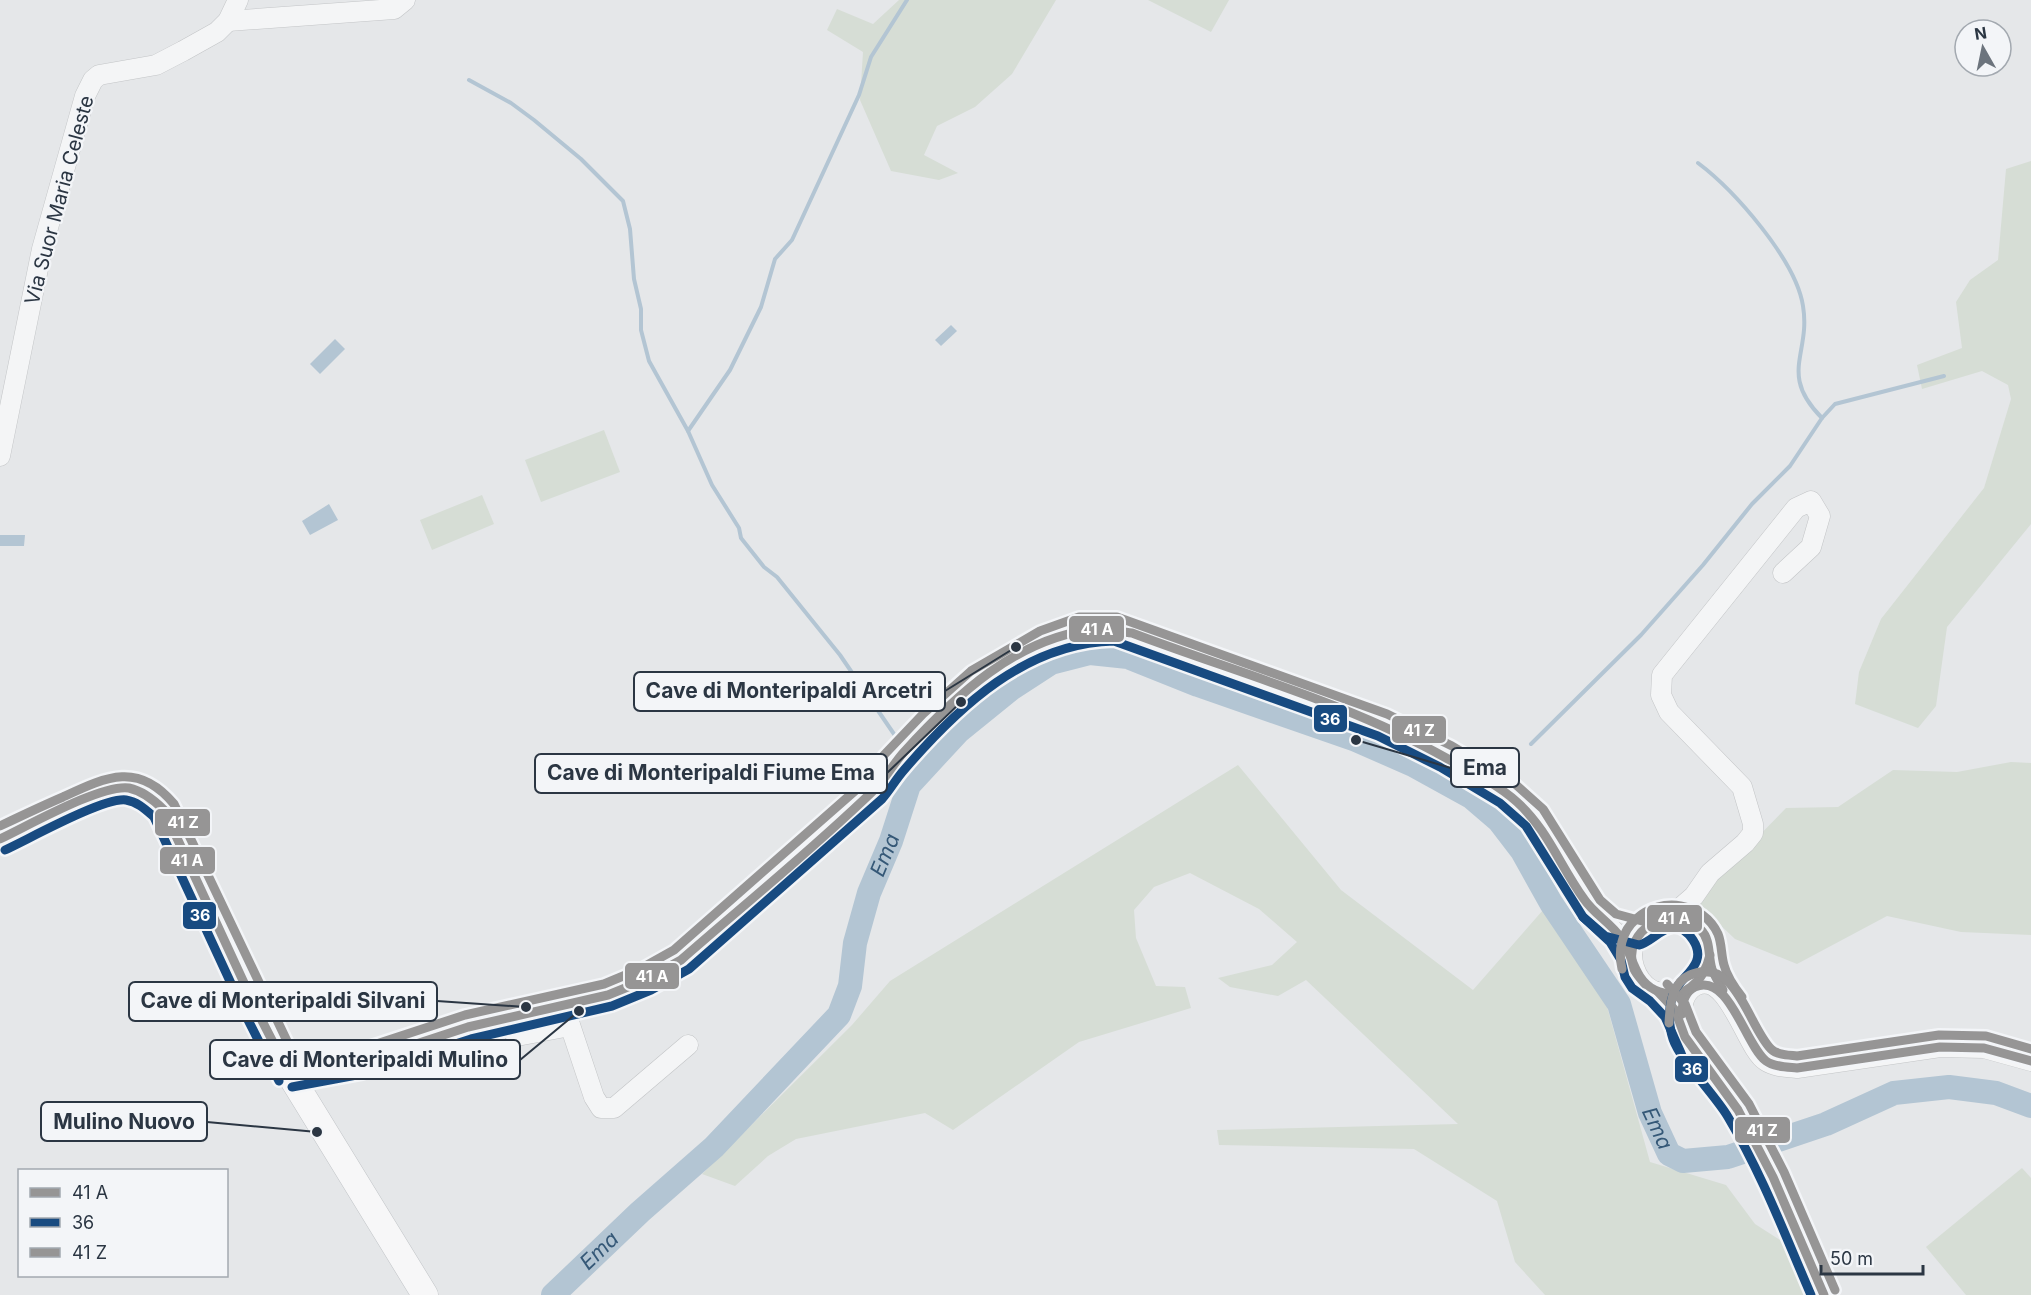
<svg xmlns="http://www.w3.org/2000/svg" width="2031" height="1295" font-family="Inter,sans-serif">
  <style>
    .green { fill: #d6ddd5 }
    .water { fill: #b3c5d3 }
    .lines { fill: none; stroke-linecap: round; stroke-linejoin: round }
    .stream { stroke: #b3c5d3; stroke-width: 4 }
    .river { stroke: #b3c5d3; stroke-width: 24 }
    .minor-casing { stroke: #c3c5c7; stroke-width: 21 }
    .major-casing { stroke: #c1c4c7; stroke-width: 27 }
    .minor { stroke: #f4f5f6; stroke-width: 20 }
    .major { stroke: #f7f7f8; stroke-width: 26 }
    .bus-1-casing { stroke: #f3f5f8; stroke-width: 14 }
    .bus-2-casing { stroke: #f3f5f8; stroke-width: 14 }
    .bus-3-casing { stroke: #f3f5f8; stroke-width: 14 }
    .bus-1 { stroke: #969595; stroke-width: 9 }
    .bus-2 { stroke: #184b81; stroke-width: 9 }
    .bus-3 { stroke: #969595; stroke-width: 9 }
    .labels { text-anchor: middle; stroke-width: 4.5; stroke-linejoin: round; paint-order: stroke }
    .street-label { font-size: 20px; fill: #2b3643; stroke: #f3f5f8 }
    .water-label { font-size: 21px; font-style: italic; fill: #355877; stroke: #f3f5f8 }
    .leader { fill: none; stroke: #2b3643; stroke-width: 2 }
    .callout-dot { fill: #2b3643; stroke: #f3f5f8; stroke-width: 2 }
    .callout { fill: #f3f5f8; stroke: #2b3643; stroke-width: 2 }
    .callout-label { font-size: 21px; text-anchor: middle; font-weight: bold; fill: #2b3643 }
    .line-badge { stroke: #f3f5f8; stroke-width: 2 }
    .badge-label { font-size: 16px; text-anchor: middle; font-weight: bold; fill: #fff }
  </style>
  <rect width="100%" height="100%" fill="#e5e7e9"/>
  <g class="green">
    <path d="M899,0H1056L1012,74L975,107L937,126L924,155L958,173L939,180L891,171L860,100L863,52L827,30L837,9L873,24Z"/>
    <path d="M1148,0H1229L1211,32Z"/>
    <path d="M2031,161V524L1947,627L1936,706L1918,728L1855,704L1859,672L1881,619L1984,488L2011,399L2008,385L1982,371L1922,389L1917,365L1962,348L1956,302L1970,280L1998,260L2006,169Z"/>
    <path d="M604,430L620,472L541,502L525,460Z"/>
    <path d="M482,495L494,524L432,550L420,520Z"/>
    <path d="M2011,762L2031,763V935L1961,932L1887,916L1797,964L1735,939L1695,901L1786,808L1838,807L1893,770L1957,772Z"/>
    <path d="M1238,765L1341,890L1473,990L1543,910L1603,992L1650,1162L1726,1185L1755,1224L1799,1252L1813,1295H1545L1515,1262L1497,1201L1414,1149L1219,1145L1217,1130L1458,1124L1306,980L1278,996L1230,987L1218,978L1272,965L1297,942L1259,909L1190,873L1154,887L1134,910L1136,938L1156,986L1185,987L1191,1008L1079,1042L953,1130L925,1113L796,1139L768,1156L735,1186L702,1174L852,1025L890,981Z"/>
    <path d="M2022,1168L2031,1178V1295H1966L1926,1247Z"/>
  </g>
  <g class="water">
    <path d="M951,325L957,331L941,346L935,340Z"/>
    <path d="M335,339L345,349L320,374L310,364Z"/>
    <path d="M329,504L338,520L310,535L302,521Z"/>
    <path d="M0,535H25L24,546H0Z"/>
  </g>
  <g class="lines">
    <g class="stream">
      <path d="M469,80L511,103L534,120L581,159L623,201L630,229L634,279L641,309V330L649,361L688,431L712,485L739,528L741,538L764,567L777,577L840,655L896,737"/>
      <path d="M1698,163C1734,190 1796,260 1803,306C1811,354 1778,374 1822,418"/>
      <path d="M688,431L730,370L761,307L775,259L792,240L859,95L871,57L907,0"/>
      <path d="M1531,744L1641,635L1703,565L1752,504L1790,466L1822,418L1835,404L1944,376"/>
      <path d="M915,756L927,766"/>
      <path d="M1477,802L1486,792"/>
    </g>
    <path class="river" id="s1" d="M553,1295L640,1212L714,1147L839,1015L850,986L855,943L869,893L891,841L909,785L958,732L1011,689L1051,663L1090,653L1128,657L1198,685L1356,740L1413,765L1471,797L1499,821L1522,851L1551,903L1619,1004L1650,1113L1669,1154L1683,1161L1728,1157L1826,1124L1894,1093L1949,1087L1996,1093L2031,1106"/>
    <defs>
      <g id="minor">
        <path d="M228,21L394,9L405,0"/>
        <path d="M0,456L42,249L85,96L93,80L99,75L156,65L183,51L217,32L228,21L238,0"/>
        <path d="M1671,916L1694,896L1710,873L1745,843L1753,833V824L1742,787L1669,712L1661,695L1662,675L1796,508L1811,501L1820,516L1811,547L1783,573"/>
        <path d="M1710,955C1703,999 1648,1010 1634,967C1622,929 1671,899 1699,928C1711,941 1707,956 1713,971C1716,979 1721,987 1726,995"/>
        <path d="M1658,992L1675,1010L1685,1037L1698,1057L1738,1110L1773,1177L1824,1295"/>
        <path d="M564,1007L594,1097L601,1108H614L688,1045"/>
        <path d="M503,1019L517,1036L570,1026"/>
        <path d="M1681,1024C1682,1010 1681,994 1695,986C1728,968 1746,1049 1766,1061C1775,1067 1787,1067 1797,1068L1940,1047L1984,1048L2031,1061"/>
        <path d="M290,1075L358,1063L468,1027L608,995L645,980L681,960L874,790C882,781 888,770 896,761C950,699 1042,609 1132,633C1257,682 1433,722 1532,815C1558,840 1567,880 1591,907C1606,925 1620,934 1632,955"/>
      </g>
      <path id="major" d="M0,839L104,791C131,783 145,791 164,810L258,1013L290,1075L425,1295"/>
    </defs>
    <use href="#minor" class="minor-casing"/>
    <use href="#major" class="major-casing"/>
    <use href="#minor" class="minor"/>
    <use href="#major" class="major"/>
    <defs>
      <g id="bus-1">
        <path d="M0,839C28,826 101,784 129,788C143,791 154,800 164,810L258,1013L290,1075"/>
        <path d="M1645,984C1641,979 1636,974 1634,969C1620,930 1673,901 1701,930C1711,940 1708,957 1712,969C1715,977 1719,983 1723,990"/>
        <path d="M1658,992L1675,1010L1685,1037L1738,1110L1773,1177L1824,1295"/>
        <path d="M1682,1014C1682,1003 1684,992 1695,987C1729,972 1745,1045 1766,1061C1774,1067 1787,1067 1797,1068L1940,1047L1984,1048L2031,1061"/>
        <path d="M290,1075L358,1063L468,1027L608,995L645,980L681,960C745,904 812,850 873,791C885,780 893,764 904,752C955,696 1017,637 1096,629C1107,628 1120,632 1132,633C1238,673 1349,703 1448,759C1472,772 1497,784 1517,802C1548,830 1560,866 1584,899C1594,914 1611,923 1621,938C1633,955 1634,980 1655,990C1683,1003 1704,981 1710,955"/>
      </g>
      <g id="bus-2">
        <path d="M5,850C29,839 104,797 126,800C138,802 146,810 154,817L247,1018L279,1081"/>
        <path d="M1583,917L1610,942L1621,960L1625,977L1632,988L1650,1001L1665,1017L1681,1053"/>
        <path d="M292,1087L362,1074L471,1039L612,1006L651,990L689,969L882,799C890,790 896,779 904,770C959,706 1026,643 1114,641L1378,736L1440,767L1500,803L1526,826L1583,917L1605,936L1639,945C1655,942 1673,910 1693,940C1708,963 1684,974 1675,990C1668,1005 1668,1024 1673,1039C1680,1060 1716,1096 1728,1117C1762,1174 1785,1235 1811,1295"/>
      </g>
      <g id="bus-3">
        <path d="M0,826C21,816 42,806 63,797C106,777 138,761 174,804L297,1062L355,1051L465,1015L604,984L640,969L674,950L865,782L884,755L923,714L971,671L1040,631L1079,617H1117L1387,714L1452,746L1514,783L1543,809L1600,900L1616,914L1642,921"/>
        <path d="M1622,969C1618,951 1621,932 1636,919C1661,896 1703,902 1718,934C1722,944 1721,955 1724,965C1727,977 1735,988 1742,997"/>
        <path d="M1667,984L1685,1004L1696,1032L1749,1104L1784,1172L1835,1290"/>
        <path d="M1669,1023C1670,1006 1671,983 1690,975C1736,955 1748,1026 1771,1049C1777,1055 1788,1055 1797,1056L1939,1035L1986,1036L2031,1049"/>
      </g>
    </defs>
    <use href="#bus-1" class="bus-1-casing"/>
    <use href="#bus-2" class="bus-2-casing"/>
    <use href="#bus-3" class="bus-3-casing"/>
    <use href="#bus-1" class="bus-1"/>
    <use href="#bus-2" class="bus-2"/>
    <use href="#bus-3" class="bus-3"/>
  </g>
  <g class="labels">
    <g class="street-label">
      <text transform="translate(59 200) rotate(-75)" y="7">Via Suor Maria Celeste</text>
    </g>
    <g class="water-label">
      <text dy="7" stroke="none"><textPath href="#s1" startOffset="568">Ema</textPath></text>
      <text dy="7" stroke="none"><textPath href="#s1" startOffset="1666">Ema</textPath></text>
      <text dy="7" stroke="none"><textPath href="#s1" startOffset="64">Ema</textPath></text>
    </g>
  </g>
  <path class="leader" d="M1016 647L945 691M1356 740L1451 768M961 702L887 773M526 1007L437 1001M579 1011L520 1060M317 1132L207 1122"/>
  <g class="callout-dot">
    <circle cx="1016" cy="647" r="6"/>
    <circle cx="1356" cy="740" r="6"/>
    <circle cx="961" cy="702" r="6"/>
    <circle cx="526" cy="1007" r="6"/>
    <circle cx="579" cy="1011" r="6"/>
    <circle cx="317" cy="1132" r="6"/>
  </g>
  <g class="callout">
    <rect x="634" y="672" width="311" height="39" rx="6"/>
    <rect x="1451" y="748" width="68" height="39" rx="6"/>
    <rect x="535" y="754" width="352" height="39" rx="6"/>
    <rect x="129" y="982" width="308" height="39" rx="6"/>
    <rect x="210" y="1040" width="310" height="39" rx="6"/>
    <rect x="41" y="1102" width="166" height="39" rx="6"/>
  </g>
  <g class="callout-label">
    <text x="789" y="698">Cave di Monteripaldi Arcetri</text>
    <text x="1485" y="775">Ema</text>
    <text x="711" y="780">Cave di Monteripaldi Fiume Ema</text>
    <text x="283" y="1008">Cave di Monteripaldi Silvani</text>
    <text x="365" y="1067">Cave di Monteripaldi Mulino</text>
    <text x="124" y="1129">Mulino Nuovo</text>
  </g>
  <g class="line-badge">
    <rect x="1068" y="615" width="57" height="28" rx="6" fill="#969595"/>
    <rect x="1313" y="704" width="35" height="29" rx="6" fill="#184b81"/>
    <rect x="1391" y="715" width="56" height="29" rx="6" fill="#969595"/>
    <rect x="154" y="808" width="57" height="29" rx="6" fill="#969595"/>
    <rect x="159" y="846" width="57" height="29" rx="6" fill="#969595"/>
    <rect x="182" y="901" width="35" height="29" rx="6" fill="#184b81"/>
    <rect x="1646" y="904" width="57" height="29" rx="6" fill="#969595"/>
    <rect x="624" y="962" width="56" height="28" rx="6" fill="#969595"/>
    <rect x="1674" y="1055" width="35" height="28" rx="6" fill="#184b81"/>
    <rect x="1734" y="1116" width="57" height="28" rx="6" fill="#969595"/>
  </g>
  <g class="badge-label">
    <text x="1097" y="635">41 A</text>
    <text x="1330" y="725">36</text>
    <text x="1419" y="736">41 Z</text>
    <text x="183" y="828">41 Z</text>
    <text x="187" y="866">41 A</text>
    <text x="200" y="921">36</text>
    <text x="1674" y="924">41 A</text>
    <text x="652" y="982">41 A</text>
    <text x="1692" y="1075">36</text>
    <text x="1762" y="1136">41 Z</text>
  </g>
  <rect x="18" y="1169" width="210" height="108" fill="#f3f5f8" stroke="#a3a9b0" stroke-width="1.5"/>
  <rect x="30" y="1188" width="30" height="9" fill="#969595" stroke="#a3a9b0" stroke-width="1.5"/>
  <text x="72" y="1199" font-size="18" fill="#2b3643">41 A</text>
  <rect x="30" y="1218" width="30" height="9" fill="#184b81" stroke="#a3a9b0" stroke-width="1.5"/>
  <text x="72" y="1229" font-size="18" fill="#2b3643">36</text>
  <rect x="30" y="1248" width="30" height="9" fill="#969595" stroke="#a3a9b0" stroke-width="1.5"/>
  <text x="72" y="1259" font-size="18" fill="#2b3643">41 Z</text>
  <g transform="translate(1983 48) rotate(351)"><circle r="28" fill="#f3f5f8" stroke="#a3a9b0" stroke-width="1.5"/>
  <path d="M0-4.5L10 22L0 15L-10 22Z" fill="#6c747d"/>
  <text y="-9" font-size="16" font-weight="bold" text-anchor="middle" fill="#2b3643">N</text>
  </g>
  <path d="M1821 1265v9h102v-9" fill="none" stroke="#2b3643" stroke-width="3"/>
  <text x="1830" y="1265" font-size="18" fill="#2b3643" stroke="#f3f5f8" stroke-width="4.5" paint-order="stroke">50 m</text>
</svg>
